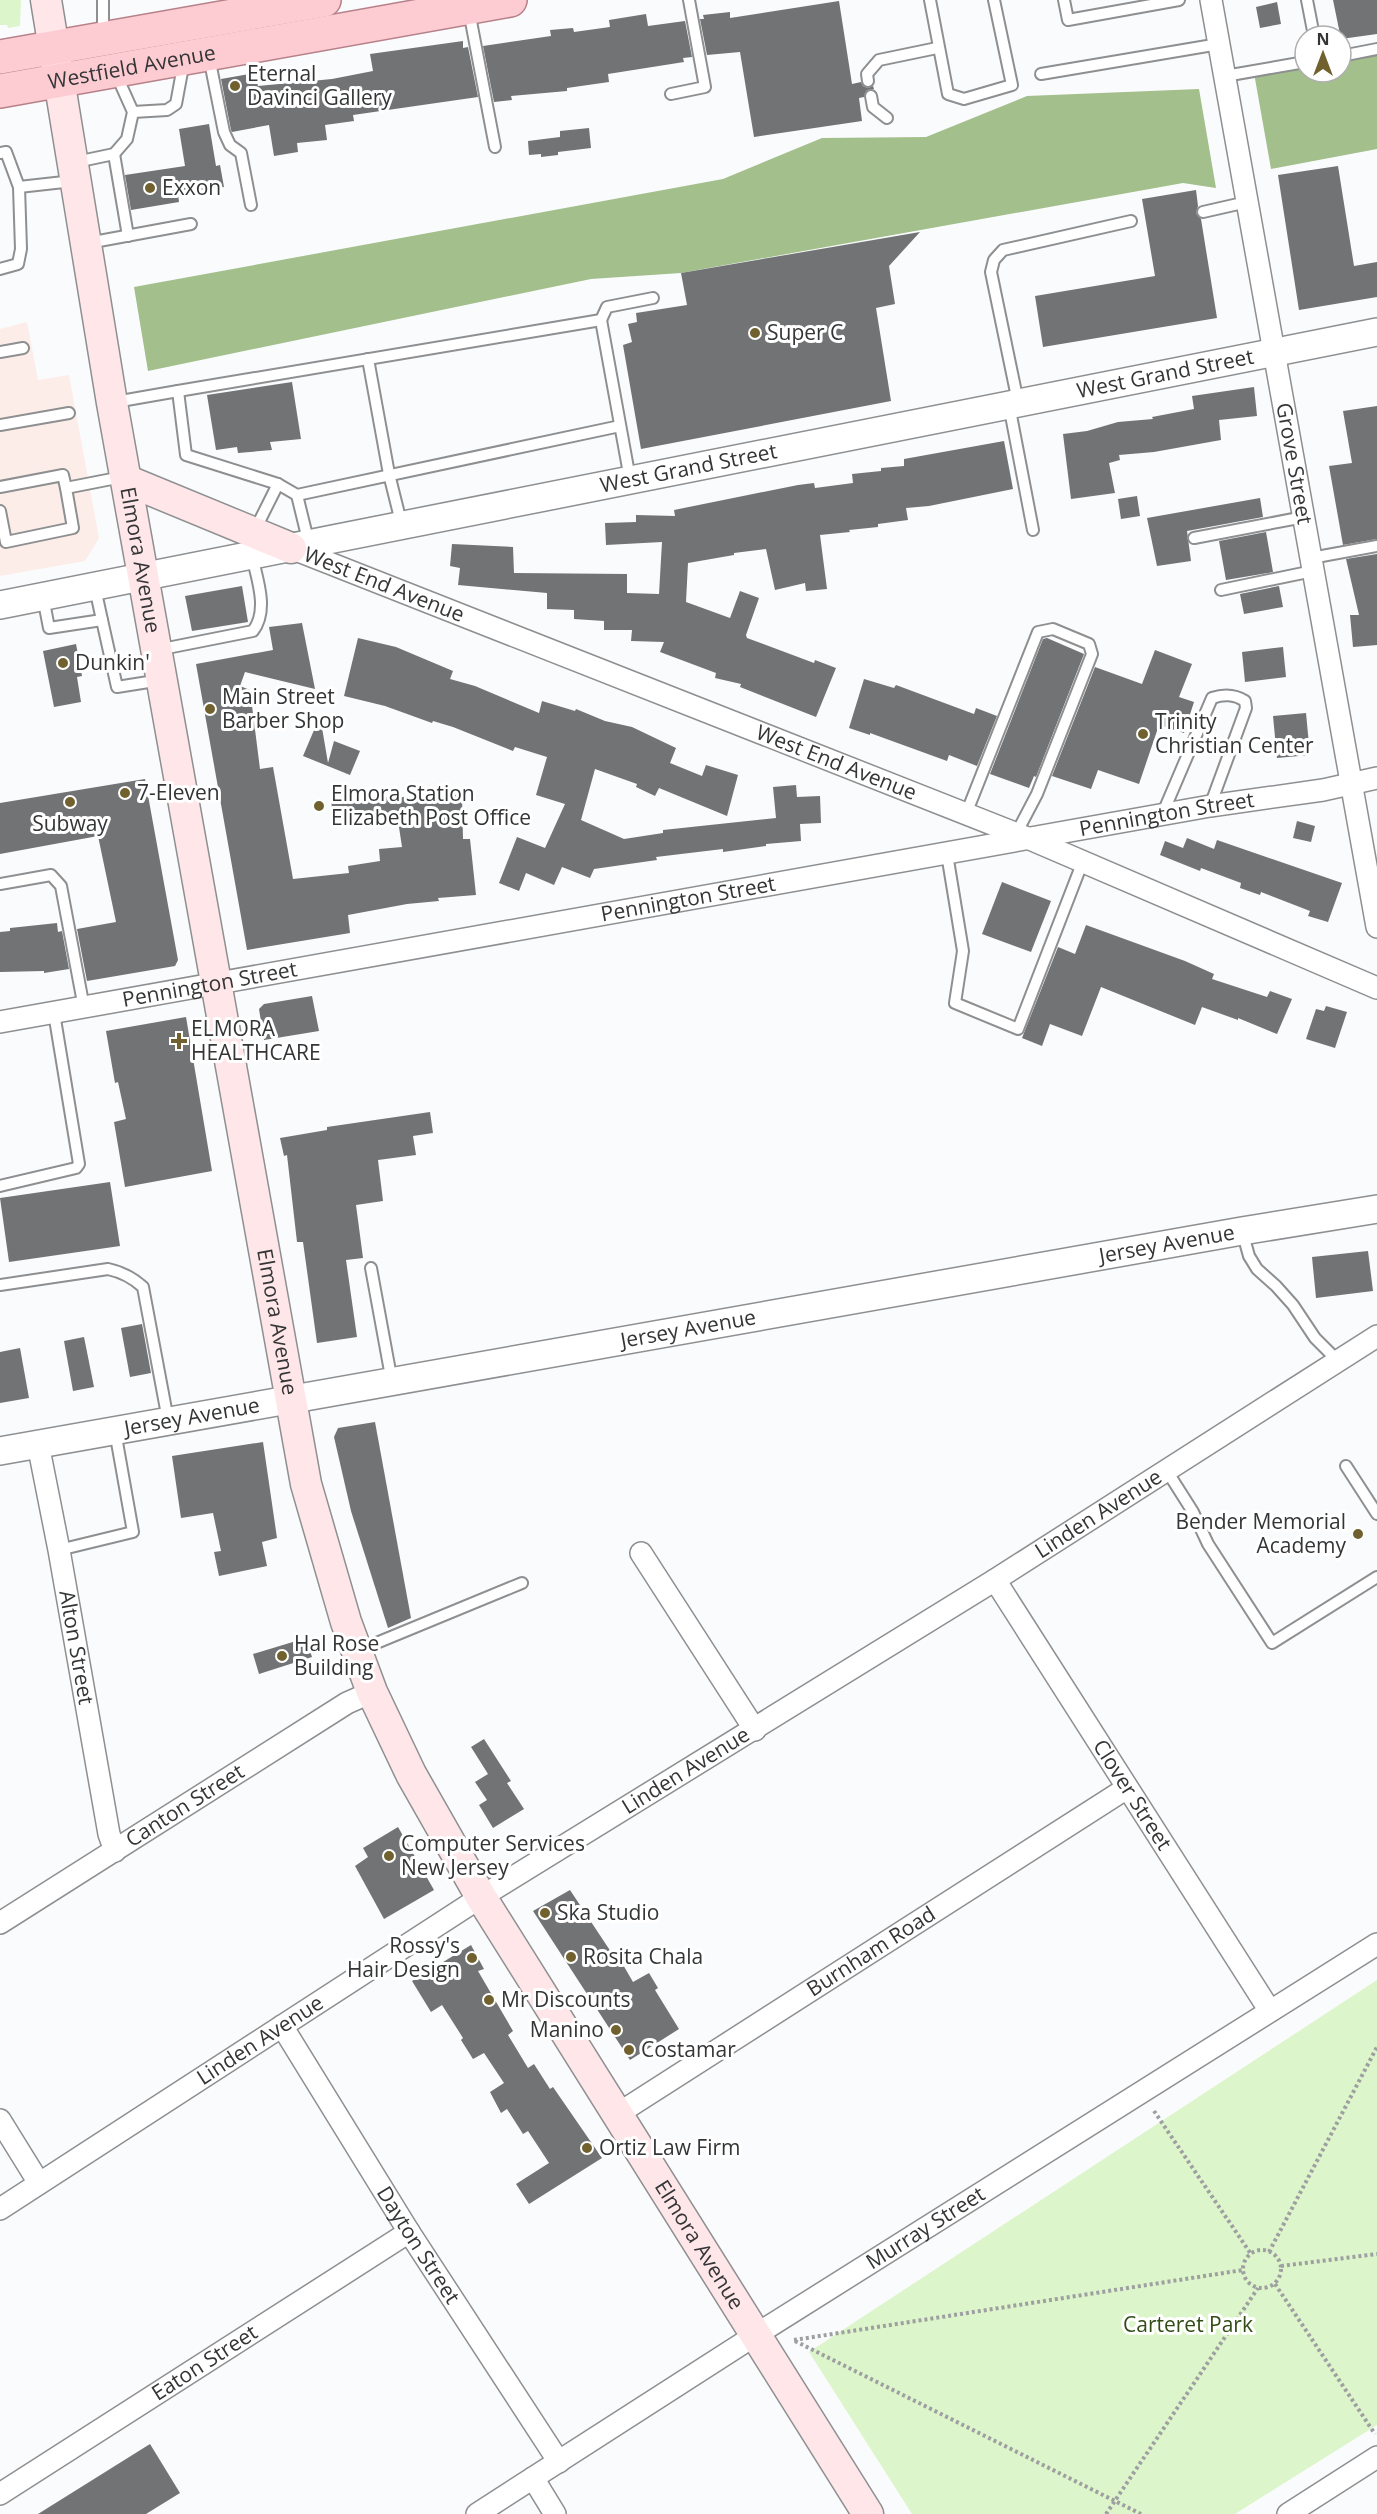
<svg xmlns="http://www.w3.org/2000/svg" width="1377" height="2514" font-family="'Open Sans',sans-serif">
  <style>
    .industrial { fill: #fdede9 }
    .green { fill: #ddf5ca }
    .forest { fill: #a3bf8b }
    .building { fill: #717374 }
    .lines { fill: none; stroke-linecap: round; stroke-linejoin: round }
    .service-casing { stroke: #8e8f91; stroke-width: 14 }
    .minor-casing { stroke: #8e8f91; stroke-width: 24 }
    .tertiary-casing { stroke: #8e8f91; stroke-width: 30 }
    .secondary-casing { stroke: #8e8f91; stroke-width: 33 }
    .primary-casing { stroke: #b68189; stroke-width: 36 }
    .path { stroke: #9e9fa1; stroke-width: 4; stroke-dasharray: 3 3; stroke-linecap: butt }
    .service { stroke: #fff; stroke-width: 10 }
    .minor { stroke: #fff; stroke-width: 21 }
    .tertiary { stroke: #fff; stroke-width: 27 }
    .secondary { stroke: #fee6e9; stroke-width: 30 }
    .primary { stroke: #fdccd3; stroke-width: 33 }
    .poi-dot { fill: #70612f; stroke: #fff; stroke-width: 2 }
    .labels { text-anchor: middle; stroke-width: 6; stroke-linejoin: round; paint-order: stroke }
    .street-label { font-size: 21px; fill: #343536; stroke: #fff }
    .poi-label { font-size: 21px; fill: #343536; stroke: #fff; text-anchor: start }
    .park-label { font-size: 21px; fill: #324c15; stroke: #fff }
  </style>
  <rect width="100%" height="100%" fill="#fafbfd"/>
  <path class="industrial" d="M27,322L38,380L69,375L99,538L85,561L0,576V329Z"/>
  <g class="green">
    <path d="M0,0H21L20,26L8,28L7,25H0Z"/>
    <path d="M1377,1980V2425L1235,2514H912L809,2352Z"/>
  </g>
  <g class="forest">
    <path d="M1377,53V149L1271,169L1254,73L1305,65V72H1341V59Z"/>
    <path d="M1199,89L1216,188L1183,183L681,273L591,279L148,371L134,287L723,179L822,138L926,137L1027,96Z"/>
  </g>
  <g class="building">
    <path d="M1333,0H1377V34L1341,39Z"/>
    <path d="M839,1L852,84L861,82L863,86L868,88L873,86L874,89L867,90L864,97L859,98L862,121L754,137L740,52L707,55L700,19H704L703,15L730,12V18Z"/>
    <path d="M1277,2L1281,24L1260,28L1256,7Z"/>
    <path d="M646,14L648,26L685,21L692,57L683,58L684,62L608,74L609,82L567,88V91L511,96L512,100L494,102L483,46L551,36L550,30L573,28L574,32L610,27L609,20Z"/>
    <path d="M463,41V48L468,47L478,97L353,115L354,121L325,125L327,140L297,143L298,152L274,156L269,125L232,132L231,130L221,79L255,73L258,86L332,79L373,71L370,54Z"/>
    <path d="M209,124L216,166L220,165L224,187L178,194L179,202L131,210L125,175L185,166L179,129Z"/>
    <path d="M589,128L591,148L558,152V155L541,157V154L529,155L528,141L560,137V131Z"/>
    <path d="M1338,166L1354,266L1377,262V297L1299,310L1278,175Z"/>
    <path d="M1196,190L1198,206L1196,213L1201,219L1217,318L1043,347L1035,296L1155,276L1142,199Z"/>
    <path d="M920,232L889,266L895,304L876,308L891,401L641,449L623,345L632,342L628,324L637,322L636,313L687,305L681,273Z"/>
    <path d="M292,382L301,439L270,442L272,450L238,453L237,447L216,450L207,395Z"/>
    <path d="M1254,387L1257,416L1219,420L1221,440L1154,452L1119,455L1120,460L1109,463L1115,493L1071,499L1063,434L1087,431L1118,422L1153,419L1152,417L1194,409L1192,396Z"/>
    <path d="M1377,406V539L1343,545L1329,466L1352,463L1343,411Z"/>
    <path d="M1004,441L1013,489L929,506L906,508L908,520L878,524V527L849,530L850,532L820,535L827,589L806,591L805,583L775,590L766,549L734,553V555L688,563L686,602L730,618L740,591L759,598L746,635L747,638L814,663L815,660L836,668L816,717L740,687L741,684L715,678L716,673L660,652L664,642L631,641L632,630H604V621L574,619V610L547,609V593L458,585L460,568L450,566L452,544L513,547L514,573L627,574V593L659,594L662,542L606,545L605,523L636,522V515L675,516L674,510L798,485L814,483L815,488L853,483L852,474L881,471V468L904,466V459Z"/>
    <path d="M1137,496L1140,516L1121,519L1118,499Z"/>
    <path d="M1260,498L1263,517L1187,531L1191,561L1157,566L1147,518Z"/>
    <path d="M1266,532L1273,572L1226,580L1219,541Z"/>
    <path d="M1377,554V645L1353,647L1350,615H1359L1346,559Z"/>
    <path d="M242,586L248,622L192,631L185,596Z"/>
    <path d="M1279,586L1283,607L1244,614L1240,594Z"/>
    <path d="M302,623L315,689L245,672L240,686L250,690L260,769L273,767L293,879L349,873L348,866L380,861L379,849L402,847L397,814L333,819L331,799L351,797V800L390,797L391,799L423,794L462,795L463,839H470L476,895L438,898L439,901L407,904L348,915L350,933L247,950L196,664L273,650L269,627Z"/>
    <path d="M358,638L396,647L453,671L450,679L475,686L539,713L542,701L575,711L576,709L605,721L632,727L676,748L670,763L702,776L706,765L738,775L727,816L659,788L655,796L636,787L637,784L595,769L581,820L624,839L663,833V830L776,818L773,787L796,785L797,797L820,796L821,823L800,824L801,841L766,844V846L723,852V849L656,857L657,860L594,869L590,878L562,867L554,885L526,873L519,891L499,883L517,837L545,848L565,804L536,795L547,757L515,747L513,751L453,727L433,721L432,723L385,706L344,696Z"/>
    <path d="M1047,638L1084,654L1036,777L1034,776L1029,788L990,774L1043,639Z"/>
    <path d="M76,644L82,676L77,677L81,702L54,707L43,651Z"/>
    <path d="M1283,647L1286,677L1245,682L1242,652Z"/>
    <path d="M1155,650L1192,664L1179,697L1194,702L1184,733L1159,725L1139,784L1098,770L1091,789L1052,776L1095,667L1142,684Z"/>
    <path d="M864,679L894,688L896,685L974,714L976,708L997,716L977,766L949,755L947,761L870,733V735L849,728Z"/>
    <path d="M1306,713L1310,755L1277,758L1273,716Z"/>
    <path d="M320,716L328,763L334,741L360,751L350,775L303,756Z"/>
    <path d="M145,779L178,960L175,966L87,981L77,929L116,922L98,836L0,854V803Z"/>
    <path d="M1297,821L1315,826L1311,842L1293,838Z"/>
    <path d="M1187,838L1214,849L1217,840L1342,883L1328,922L1308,916L1310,911L1261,892L1260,895L1240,888L1241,883L1201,868L1200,871L1160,855L1165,841L1183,848Z"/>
    <path d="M1002,882L1051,901L1031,952L982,934Z"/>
    <path d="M57,923L58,932L62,931L69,969L44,973V971L0,972V932L10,931V928Z"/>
    <path d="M1086,925L1185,961L1214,974L1212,979L1267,997L1270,991L1292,999L1277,1034L1238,1018V1020L1202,1007L1195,1025L1101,987L1082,1036L1050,1024L1042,1046L1022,1038L1058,947L1075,954Z"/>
    <path d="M312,996L319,1031L264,1040L259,1009L264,1004Z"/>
    <path d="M1326,1006L1347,1012L1335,1048L1306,1039L1316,1009L1324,1011Z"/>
    <path d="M186,1017L212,1171L125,1187L114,1122L126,1119L118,1082L115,1083L106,1031Z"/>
    <path d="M430,1112L433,1133L413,1136L416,1155L378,1160L383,1201L356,1205L363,1258L346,1260L357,1337L317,1343L303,1242H297L287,1155L284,1156L280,1138L327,1130V1127Z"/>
    <path d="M110,1182L120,1246L9,1262L0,1198Z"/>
    <path d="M1368,1251L1373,1291L1316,1298L1312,1257Z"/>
    <path d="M142,1324L151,1373L130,1377L121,1328Z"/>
    <path d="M84,1337L94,1387L73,1391L64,1341Z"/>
    <path d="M20,1348L29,1398L0,1403V1352Z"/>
    <path d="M375,1422L411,1618L388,1628L351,1511L334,1437L338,1428Z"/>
    <path d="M263,1442L277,1538L262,1542L267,1566L219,1576L214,1552L221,1551L213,1513L181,1518L172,1456Z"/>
    <path d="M306,1638L312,1657L259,1674L253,1654Z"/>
    <path d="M484,1739L511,1781L507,1783L524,1809L493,1828L479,1805L487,1800L475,1782L488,1774L471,1747Z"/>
    <path d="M398,1827L434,1890L384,1919L355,1866L368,1857L363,1848Z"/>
    <path d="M570,1890L615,1958L618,1956L633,1982L649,1973L658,1988L655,1990L679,2029L630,2060L533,1911Z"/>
    <path d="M471,1945L484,1969L478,1971L513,2031L508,2035L528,2068L534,2064L550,2089L553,2087L602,2158L529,2204L516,2184L549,2163L528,2131L523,2134L507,2109L501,2113L490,2092L504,2083L484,2053L473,2059L461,2040L463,2038L442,2005L431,2012L412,1981Z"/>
    <path d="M150,2444L180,2493L146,2514H38Z"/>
  </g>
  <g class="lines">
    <defs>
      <g id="service">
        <path d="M930,0L948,94L964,99L1012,85L994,0"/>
        <path d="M1064,0L1068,20L1179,0"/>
        <path d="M1307,0L1314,36"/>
        <path d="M469,11L495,147"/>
        <path d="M103,36V0"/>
        <path d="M1341,56L1377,49"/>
        <path d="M209,57L224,132L230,145L241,153L251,205"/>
        <path d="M1041,74L1219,44"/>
        <path d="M1225,76L1305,62"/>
        <path d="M868,81L867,74L879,60L937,48"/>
        <path d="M671,94L705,87L689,0"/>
        <path d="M871,96L873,107L887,118"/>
        <path d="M133,112L167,110L176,104L184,61"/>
        <path d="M0,153L6,152L19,187L21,249L18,264L0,269"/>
        <path d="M114,154L128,236"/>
        <path d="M76,162L114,154L127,139L133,112L116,74"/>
        <path d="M19,187L73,181"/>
        <path d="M1203,212L1247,202"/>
        <path d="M88,243L191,224"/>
        <path d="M601,320L607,307L653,298"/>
        <path d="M0,352L23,348"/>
        <path d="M368,359L389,474L402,526"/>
        <path d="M115,402L178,391"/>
        <path d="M1018,402L991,272L994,260L1003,250L1131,221"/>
        <path d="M1009,405L1033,530"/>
        <path d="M0,425L69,413"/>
        <path d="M620,426L297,495L278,484L186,455L178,391L601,320L630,479"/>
        <path d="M0,487L63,475L66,488"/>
        <path d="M297,495L309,544"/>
        <path d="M0,511L6,542L73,528L66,488L122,477"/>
        <path d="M254,532L278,484"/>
        <path d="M1194,538L1304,517"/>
        <path d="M1311,558L1377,546"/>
        <path d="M95,588L102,620"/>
        <path d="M1221,590L1313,571"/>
        <path d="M43,597L49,628L102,620L117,687L161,680"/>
        <path d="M157,650L253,631C269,610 257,579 252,556"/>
        <path d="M966,814L1038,632L1053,629L1089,644L1092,654L1037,794L1016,834"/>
        <path d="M1162,815L1212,698C1224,694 1234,694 1245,701L1246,708L1210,806"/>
        <path d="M947,854L963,951L955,1003L1018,1029L1083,861"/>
        <path d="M0,884L51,875L61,886L84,1008"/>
        <path d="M0,1186L76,1168L79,1164L54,1013"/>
        <path d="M1242,1231L1249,1256L1257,1269L1276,1286L1293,1305L1315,1338L1338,1361"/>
        <path d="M371,1268L392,1382"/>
        <path d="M0,1285L108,1269C122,1272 132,1277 143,1287L168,1420"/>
        <path d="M1346,1466L1377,1514"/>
        <path d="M1167,1471L1193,1512L1208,1544L1272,1643L1377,1577"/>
        <path d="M59,1550L133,1532L115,1431"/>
        <path d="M357,1651L522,1583"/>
      </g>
      <g id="minor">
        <path id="s1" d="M1211,0L1377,927"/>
        <path id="s2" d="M291,548L1030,839L1377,988"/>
        <path id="s3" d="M0,1022L1210,806L1323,790L1377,778"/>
        <path id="s4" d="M38,1444L59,1550L109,1834L115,1851"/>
        <path d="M641,1553L755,1730"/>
        <path id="s5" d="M995,1580L1270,2011"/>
        <path id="s6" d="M0,1923L347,1703L372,1692"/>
        <path id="s7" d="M282,2026L409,2232L559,2462"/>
        <path id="s8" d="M616,2115L1127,1788"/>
        <path d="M0,2120L39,2183"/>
        <path id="s9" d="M0,2209L481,1897L995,1580L1377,1336"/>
        <path d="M533,2478L555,2514"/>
        <path id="s10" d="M0,2494L409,2232"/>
        <path id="s11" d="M477,2514L754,2336L1377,1944"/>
        <path d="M1288,2514L1377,2457"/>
      </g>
      <g id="tertiary">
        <path id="s12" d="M0,605L1377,332"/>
        <path id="s13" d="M0,1451L1242,1231L1377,1209"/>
      </g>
      <g id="secondary">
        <path id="s14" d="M46,0L112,403L306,1484L346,1622L372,1692L411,1774L481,1897L868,2514"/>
        <path d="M126,480L291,548"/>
      </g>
      <g id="primary">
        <path d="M0,57L324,0"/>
        <path id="s15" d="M0,91L510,0"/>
      </g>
    </defs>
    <use href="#service" class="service-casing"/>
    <use href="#minor" class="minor-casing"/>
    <use href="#tertiary" class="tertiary-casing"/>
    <use href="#secondary" class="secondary-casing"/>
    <use href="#primary" class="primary-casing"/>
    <g class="path">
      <path d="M1154,2111L1251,2254"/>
      <circle cx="1262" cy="2269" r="19"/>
      <path d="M1269,2252L1377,2047"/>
      <path d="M1281,2266L1377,2254"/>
      <path d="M1275,2284L1375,2434"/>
      <path d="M794,2340L1243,2270"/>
      <path d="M795,2341L1141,2514"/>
      <path d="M1106,2514L1258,2288"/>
    </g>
    <use href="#service" class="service"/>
    <use href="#minor" class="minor"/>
    <use href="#tertiary" class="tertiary"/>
    <use href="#secondary" class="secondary"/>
    <use href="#primary" class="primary"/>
  </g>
  <g class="poi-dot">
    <circle cx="235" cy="86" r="6"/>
    <circle cx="150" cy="188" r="6"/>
    <circle cx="755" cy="333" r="6"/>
    <circle cx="63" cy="663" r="6"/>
    <circle cx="210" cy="709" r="6"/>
    <circle cx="1143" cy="734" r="6"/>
    <circle cx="125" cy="793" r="6"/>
    <circle cx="70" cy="802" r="6"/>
    <circle cx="319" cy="806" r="6"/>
    <path d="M176 1032h6v6h6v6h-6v6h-6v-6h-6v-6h6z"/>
    <circle cx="1358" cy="1534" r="6"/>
    <circle cx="282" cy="1656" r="6"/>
    <circle cx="389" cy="1856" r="6"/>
    <circle cx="545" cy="1913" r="6"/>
    <circle cx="571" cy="1957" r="6"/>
    <circle cx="472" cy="1958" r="6"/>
    <circle cx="489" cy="2000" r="6"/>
    <circle cx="616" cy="2030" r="6"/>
    <circle cx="629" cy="2050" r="6"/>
    <circle cx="587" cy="2148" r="6"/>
  </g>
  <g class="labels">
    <g class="street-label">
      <text dy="7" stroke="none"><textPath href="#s15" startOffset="134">Westfield Avenue</textPath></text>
      <text dy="7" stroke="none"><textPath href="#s12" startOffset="1188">West Grand Street</textPath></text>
      <text dy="7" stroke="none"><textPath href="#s1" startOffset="471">Grove Street</textPath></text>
      <text dy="7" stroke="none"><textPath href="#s12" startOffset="702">West Grand Street</textPath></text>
      <text dy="7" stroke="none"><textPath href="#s14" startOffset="568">Elmora Avenue</textPath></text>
      <text dy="7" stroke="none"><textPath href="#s2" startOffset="100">West End Avenue</textPath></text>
      <text dy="7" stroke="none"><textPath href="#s2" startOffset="586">West End Avenue</textPath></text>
      <text dy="7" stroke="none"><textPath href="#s3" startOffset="1185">Pennington Street</textPath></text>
      <text dy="7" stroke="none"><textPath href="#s3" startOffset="699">Pennington Street</textPath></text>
      <text dy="7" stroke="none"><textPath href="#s3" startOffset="213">Pennington Street</textPath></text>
      <text dy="7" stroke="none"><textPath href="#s13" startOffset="1185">Jersey Avenue</textPath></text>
      <text dy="7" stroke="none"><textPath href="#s14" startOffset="1342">Elmora Avenue</textPath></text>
      <text dy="7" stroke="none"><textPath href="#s13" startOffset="699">Jersey Avenue</textPath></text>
      <text dy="7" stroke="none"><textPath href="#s13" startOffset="195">Jersey Avenue</textPath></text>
      <text dy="7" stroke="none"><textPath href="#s9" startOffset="1300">Linden Avenue</textPath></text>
      <text dy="7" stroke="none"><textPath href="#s4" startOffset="207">Alton Street</textPath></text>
      <text dy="7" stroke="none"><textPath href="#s9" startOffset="814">Linden Avenue</textPath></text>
      <text dy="7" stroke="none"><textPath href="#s5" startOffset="255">Clover Street</textPath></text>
      <text dy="7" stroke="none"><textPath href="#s6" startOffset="219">Canton Street</textPath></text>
      <text dy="7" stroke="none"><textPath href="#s8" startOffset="303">Burnham Road</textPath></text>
      <text dy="7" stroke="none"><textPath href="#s9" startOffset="310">Linden Avenue</textPath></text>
      <text dy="7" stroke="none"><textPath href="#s11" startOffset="532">Murray Street</textPath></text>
      <text dy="7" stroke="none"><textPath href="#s7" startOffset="258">Dayton Street</textPath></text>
      <text dy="7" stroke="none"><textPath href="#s14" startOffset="2368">Elmora Avenue</textPath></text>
      <text dy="7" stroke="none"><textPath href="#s10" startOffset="243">Eaton Street</textPath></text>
    </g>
    <g class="poi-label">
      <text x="247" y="81">Eternal<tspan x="247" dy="24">Davinci Gallery</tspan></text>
      <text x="162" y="195">Exxon</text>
      <text x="767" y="340">Super C</text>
      <text x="75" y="670">Dunkin'</text>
      <text x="222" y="704">Main Street<tspan x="222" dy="24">Barber Shop</tspan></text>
      <text x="1155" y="729">Trinity<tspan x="1155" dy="24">Christian Center</tspan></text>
      <text x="137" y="800">7-Eleven</text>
      <text x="331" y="801">Elmora Station<tspan x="331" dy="24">Elizabeth Post Office</tspan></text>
      <text x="70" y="831" text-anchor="middle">Subway</text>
      <text x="191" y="1036">ELMORA<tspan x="191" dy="24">HEALTHCARE</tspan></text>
      <text x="1346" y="1529" text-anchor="end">Bender Memorial<tspan x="1346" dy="24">Academy</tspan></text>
      <text x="294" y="1651">Hal Rose<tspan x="294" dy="24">Building</tspan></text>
      <text x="401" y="1851">Computer Services<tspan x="401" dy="24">New Jersey</tspan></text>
      <text x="557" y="1920">Ska Studio</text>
      <text x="460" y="1953" text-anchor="end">Rossy's<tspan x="460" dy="24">Hair Design</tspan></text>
      <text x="583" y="1964">Rosita Chala</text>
      <text x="501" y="2007">Mr Discounts</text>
      <text x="604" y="2037" text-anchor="end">Manino</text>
      <text x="641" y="2057">Costamar</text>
      <text x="599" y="2155">Ortiz Law Firm</text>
    </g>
    <g class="park-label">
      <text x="1188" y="2332">Carteret Park</text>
    </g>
  </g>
  <g transform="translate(1323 54)"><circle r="28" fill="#ffffff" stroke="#aeaeaf" stroke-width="1.5"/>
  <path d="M0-4.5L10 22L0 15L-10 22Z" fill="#70612f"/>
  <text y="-9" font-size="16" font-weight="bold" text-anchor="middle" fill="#343536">N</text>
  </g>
</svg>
